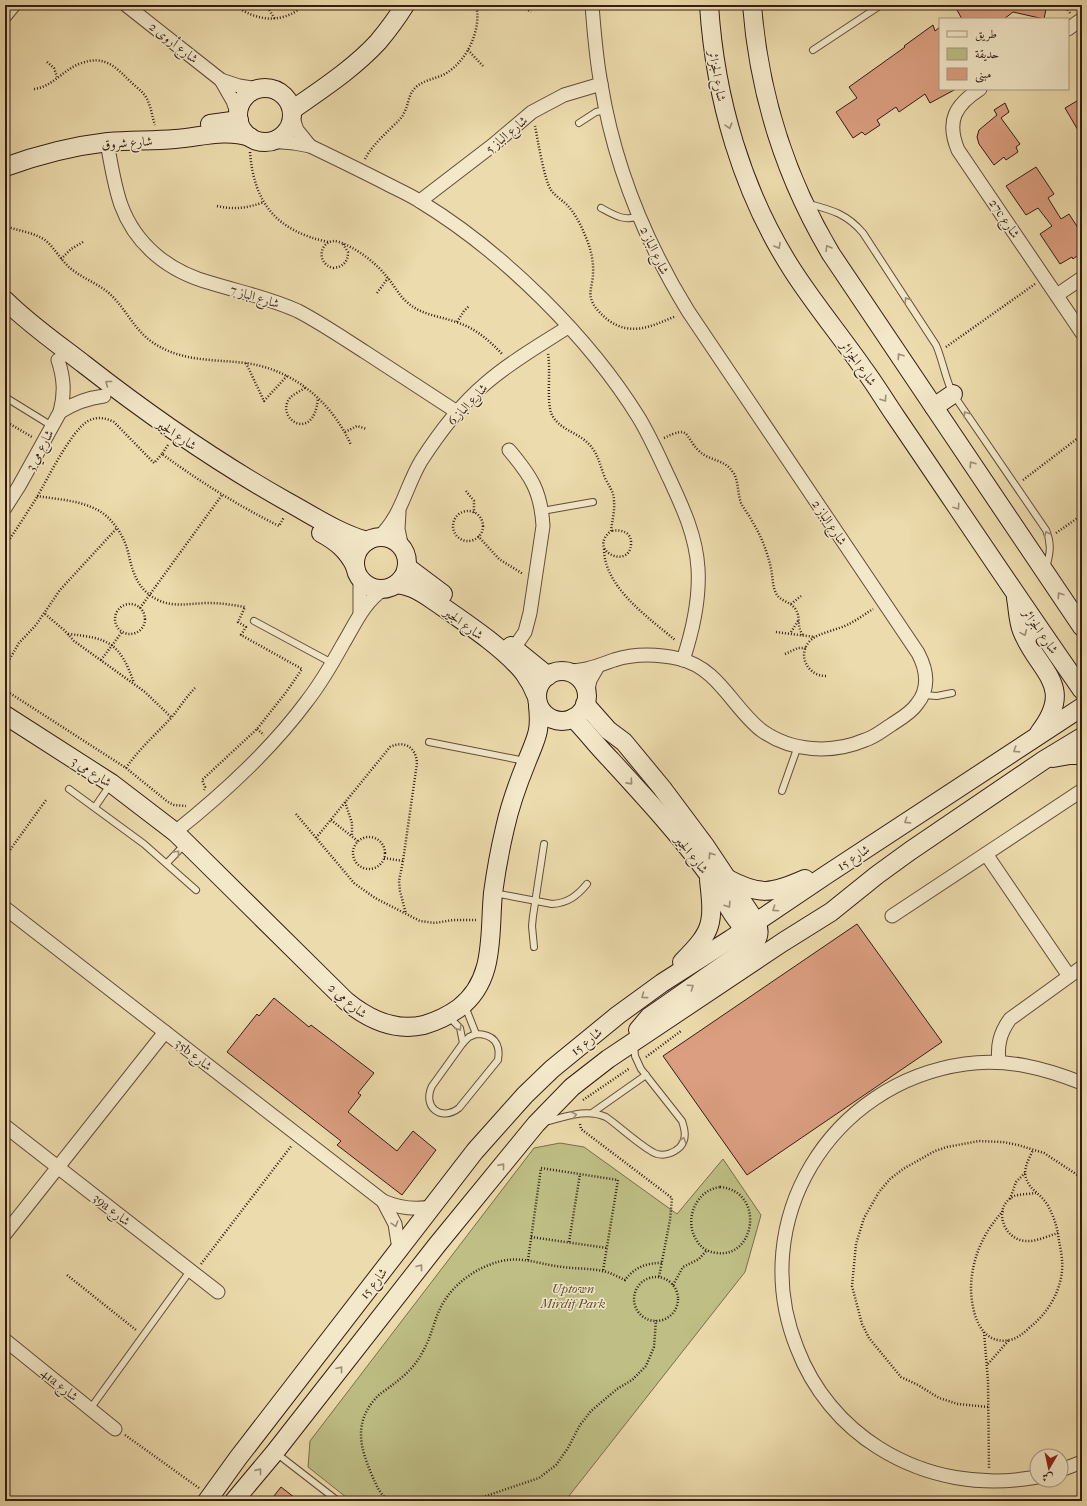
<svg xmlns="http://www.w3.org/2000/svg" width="1087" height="1506" font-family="'IM FELL French Canon',Amiri,serif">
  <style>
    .green { fill: #bebe85; stroke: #796e4d }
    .building { fill: #db9e80; stroke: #341d15 }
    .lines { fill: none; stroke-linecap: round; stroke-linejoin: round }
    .lane-casing { stroke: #624c3b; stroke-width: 8 }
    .street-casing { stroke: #624c3b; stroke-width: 15 }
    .secondary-casing { stroke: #341d15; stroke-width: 20 }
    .path { stroke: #341d15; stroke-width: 2.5; stroke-dasharray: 1 2; stroke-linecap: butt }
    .lane { stroke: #f3e8c9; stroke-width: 6 }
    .street { stroke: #f3e8c9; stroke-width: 13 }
    .secondary { stroke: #f3e8c9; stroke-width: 18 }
    .oneway { stroke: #9d8d78 }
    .labels { text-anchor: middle; stroke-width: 3; stroke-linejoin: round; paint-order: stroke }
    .street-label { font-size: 13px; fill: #341d15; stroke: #f3e8c9 }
    .park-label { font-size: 13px; font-style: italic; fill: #5d4d37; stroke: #f3e8c9 }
  </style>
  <rect width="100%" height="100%" fill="#ecdbac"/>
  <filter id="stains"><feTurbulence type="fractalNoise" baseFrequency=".005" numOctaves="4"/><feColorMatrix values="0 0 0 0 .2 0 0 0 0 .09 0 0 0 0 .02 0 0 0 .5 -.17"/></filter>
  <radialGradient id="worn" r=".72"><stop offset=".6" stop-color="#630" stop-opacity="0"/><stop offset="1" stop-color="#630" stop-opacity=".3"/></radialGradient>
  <path class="green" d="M560,1143L584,1147L677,1214L723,1159L761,1215L745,1272L565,1501H351L308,1467L310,1441L534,1148Z"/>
  <g class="building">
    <path d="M964,5H1042V8L1046,9L1044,19L1013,12L1004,19H962L957,10Z"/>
    <path d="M933,25L935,31L940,27V89H956L930,103L925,94L899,112L896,107L877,120L880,125L865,135L862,132L853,138L836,112L857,98L849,87L905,47L904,46Z"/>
    <path d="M1082,98V137L1065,108Z"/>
    <path d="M1005,103L1009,112L1001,118L1020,144L1016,147L1018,152L1006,160L1004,157L994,165L979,144L977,137L979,130L997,115L994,110Z"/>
    <path d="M1036,167L1054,194L1048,198L1061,219L1069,214L1082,234V252L1073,259L1072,257L1060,264L1040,234L1052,226L1038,208L1026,215L1006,186Z"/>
    <path d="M857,924L942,1042L747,1175L663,1056Z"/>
    <path d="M274,998L309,1027L311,1025L374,1073L358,1093L361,1095L348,1112L397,1151L413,1131L436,1150L402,1195L337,1145L341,1141L227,1052L257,1014L259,1016Z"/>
    <path d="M281,1487L299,1501H270Z"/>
  </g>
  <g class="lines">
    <defs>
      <g id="lane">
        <path d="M813,50L881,5"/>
        <path d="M579,123L596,112L606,110"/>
        <path d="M809,204C832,210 847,214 863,233L936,345C943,361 945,378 953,394L1046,530C1052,544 1050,554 1046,568"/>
        <path d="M601,208C614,215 625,222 639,216"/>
        <path d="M5,397L52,426"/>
        <path d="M542,511L593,502"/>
        <path d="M254,621L332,663"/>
        <path d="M923,695L937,696L952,693"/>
        <path d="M429,742L525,761"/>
        <path d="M69,789L144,844L196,890"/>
        <path d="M782,791L798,746"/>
        <path d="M95,807L110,785"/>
        <path d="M167,863L185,844"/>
        <path d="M494,893L552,904C568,903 577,896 587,884"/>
        <path d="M534,947L532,926L533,916L544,844"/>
        <path d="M465,1006L476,1034"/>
        <path d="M449,1017L460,1028L463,1043"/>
        <path d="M476,1034C493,1034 501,1043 498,1060L459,1108C441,1122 422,1107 432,1086L463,1043L469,1037Z"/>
        <path d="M592,1113L646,1075"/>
        <path d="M545,1122C565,1117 586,1108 606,1117C618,1125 646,1151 657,1154C665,1156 674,1153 680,1147C687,1139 685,1130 682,1121L641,1069L635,1056L634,1045"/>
        <path d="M90,1409L190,1271"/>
        <path d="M276,1453L338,1501"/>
      </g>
      <g id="street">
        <path d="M126,5L221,80L239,86L259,89"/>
        <path d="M5,16L14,5"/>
        <path d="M1068,29L1082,19"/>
        <path d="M221,80L233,101L238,116"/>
        <path d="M980,89C955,105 946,121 958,150L1082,333"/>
        <path d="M292,116L297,130L310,146"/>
        <path d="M270,141L294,143L310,146C337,159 364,172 391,186C401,191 412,196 421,202C503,252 589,337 639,418C651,438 660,459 670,480C683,508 696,536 698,568C700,600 693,630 683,660"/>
        <path d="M107,143C111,163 114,185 121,205C136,246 170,272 211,283C240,292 270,298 298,311C321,323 343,338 365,352C396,372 426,392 457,412"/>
        <path d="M420,201L493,145L532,112L564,95L601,84"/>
        <path d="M1057,295L1082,278"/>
        <path d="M60,412C74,403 88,398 104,396"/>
        <path d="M509,450C531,476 541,491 543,526L530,613L525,632L514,648"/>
        <path d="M5,508L19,486L60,412C65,393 64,378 58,360"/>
        <path d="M399,512L398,529L402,548"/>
        <path d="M378,538C402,516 405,488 421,461C439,433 459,406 485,384C510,362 540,345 568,327"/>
        <path d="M360,614V578"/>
        <path d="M564,671C583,672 597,666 614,660C636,653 658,654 680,659C718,668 733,708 761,730C791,752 832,754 865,740C875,737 883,730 891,725C900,719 911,713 917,704C930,688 927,670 918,653L688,311C645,241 614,164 601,84C596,58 594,31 592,5"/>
        <path d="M587,695L590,680L598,666"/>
        <path d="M175,832C224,793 270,751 307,701C321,683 332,664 343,644C355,624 364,602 384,589"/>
        <path d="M986,854L1069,976"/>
        <path d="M5,908L383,1201C399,1208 414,1210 431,1207"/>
        <path d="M892,916L1081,791"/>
        <path d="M999,1062C997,1045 1000,1033 1010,1019L1082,967"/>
        <path d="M5,1126L218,1292"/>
        <path d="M383,1201L395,1224L399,1249"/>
        <path d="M5,1234L165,1032"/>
        <path d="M5,1340L115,1429"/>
        <path d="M1061,1470L1082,1462"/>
        <path d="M1037,1477C982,1487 927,1478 879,1448C842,1425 813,1390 797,1348C746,1221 830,1083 965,1064C1006,1058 1044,1068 1082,1083"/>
      </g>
      <g id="secondary">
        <path d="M709,5C715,98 742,192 793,271C815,305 840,335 863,368C875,384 885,401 896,417C958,508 1019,600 1082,690"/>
        <path d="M752,5C759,94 785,177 831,254L1082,627"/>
        <circle cx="265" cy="115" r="27"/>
        <path d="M292,110C322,89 353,69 378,42C388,30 397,18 405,5"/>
        <path d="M210,124L239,120"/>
        <path d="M5,167C38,155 73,146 108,142C131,140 153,141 175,139C201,137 225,129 250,137"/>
        <path d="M5,300C29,324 58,344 85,365C149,415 215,461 286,501C312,515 338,533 367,541"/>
        <path d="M934,407L953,394"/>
        <path d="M321,533C336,541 347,550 355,566"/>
        <circle cx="381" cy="563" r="26"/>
        <path d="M407,567L443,594"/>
        <path d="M397,584C402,585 407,586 412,588C422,592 431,599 440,605C466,623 505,649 524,673C529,680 533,687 536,695"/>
        <path d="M1016,598C1018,609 1018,621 1022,631C1039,673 1076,685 1039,733"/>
        <path d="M511,646L548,676"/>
        <circle cx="562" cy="696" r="25"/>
        <path d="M585,704L608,730L624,742L662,788L706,847L756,922C760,930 760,936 754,944L649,1017L638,1030"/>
        <path d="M5,715L111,783L175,832L346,1001C368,1019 394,1032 424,1025C437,1021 448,1016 459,1008C496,980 489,934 493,893C496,871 500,849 505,828C510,805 518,783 527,761C536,738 541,732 538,706"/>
        <path d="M573,718C586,731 597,746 610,759C644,796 679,834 709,875C722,894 735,924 753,937"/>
        <path d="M1053,758L1070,755H1082"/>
        <path d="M726,878C760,896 771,894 805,879"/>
        <path d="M682,962C713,931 714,924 709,880"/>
        <path d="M207,1501L238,1458L475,1151L525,1095L552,1069L618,1015L662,983L731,939L826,875L1082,707"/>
        <path d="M234,1501L275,1452L437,1245L536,1124L572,1087L608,1059L783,942L831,912L877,875L910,851L1044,760L1082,737"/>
      </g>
    </defs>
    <use href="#lane" class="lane-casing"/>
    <use href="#street" class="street-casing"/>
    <use href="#secondary" class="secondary-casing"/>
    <g class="path">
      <path d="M235,5C256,22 284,24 304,5"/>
      <path d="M266,5L275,19"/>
      <path d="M521,5L531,12"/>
      <path d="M1064,5L1070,13"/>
      <path d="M468,50L483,66"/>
      <path d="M47,62L54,68L57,77"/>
      <path d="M34,89C52,87 62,71 79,64C106,53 117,69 134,85C139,89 144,93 147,99C151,107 152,116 155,125"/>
      <path d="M535,126C538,141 544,179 551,190C555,196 562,200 567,205C574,212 580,223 584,233C590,246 594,260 593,274C593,282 589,291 591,298C593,307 601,314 608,320C632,337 652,326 676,316"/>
      <path d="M250,152C254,204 277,231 328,242"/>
      <path d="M365,159C371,147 383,136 392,127C397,122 402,118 404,113C409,104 408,95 415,88C424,79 438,79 448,72C468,59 482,28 476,5"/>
      <path d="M217,206C234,210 248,208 264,202"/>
      <path d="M5,226C18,231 33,232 45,240C56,249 62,263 74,271C86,280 101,285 112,296C127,311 134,329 152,342C181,362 212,359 245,363C293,369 332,402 351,445"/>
      <path d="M343,244L348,252C348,262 343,267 333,268C313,262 322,236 339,242C357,248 376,263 387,277C395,286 399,296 408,303C422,315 439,316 456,322C475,328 489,340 502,354"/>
      <path d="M61,259L71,249L83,242"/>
      <path d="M377,293L388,278"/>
      <path d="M457,322L464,311L469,306"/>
      <path d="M946,347L1035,284"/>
      <path d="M548,354C551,370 546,403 552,415C559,428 572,431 583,439C598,450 599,463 605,478C609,486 614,492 614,501C615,511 612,521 611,531C586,551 630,570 631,544C632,532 621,529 611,531"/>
      <path d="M246,363L264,401L287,376"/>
      <path d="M305,388C300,391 294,394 290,398C274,417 313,445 318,399"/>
      <path d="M5,421L32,437"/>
      <path d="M345,432L357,426L367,429"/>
      <path d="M664,438C691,425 683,435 699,451C708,460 725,460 732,471C739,479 737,492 741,503C744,509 749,515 752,521C758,531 763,541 766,551C769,559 771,567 772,575C773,581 773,588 776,593C780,602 791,601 796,610C801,618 796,626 803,635"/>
      <path d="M168,445L162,454C199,481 237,505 279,526L284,517"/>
      <path d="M1023,480L1082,435"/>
      <path d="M466,491L474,501V513"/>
      <path d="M37,496C55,499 75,500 91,507C111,514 125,536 129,556C133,574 139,591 158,600C175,608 191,603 209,603C221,603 233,605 245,607L238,622L246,627L241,635L302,669L287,691L257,729L202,780L205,787L204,790"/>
      <circle cx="468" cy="526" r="15"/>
      <path d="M1056,533L1082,515"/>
      <path d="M478,536L499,559L523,574"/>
      <path d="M5,546C16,530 27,513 37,497C48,478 71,431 88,421C97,416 106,418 114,422L154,463L162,454"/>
      <path d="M604,549C604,587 649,618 675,640"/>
      <path d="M791,604L801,596"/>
      <circle cx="130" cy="619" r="15"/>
      <path d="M140,608L222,495"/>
      <path d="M45,614L64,630L74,641L145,692L171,717"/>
      <path d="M776,632L815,637"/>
      <path d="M791,632L798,621"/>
      <path d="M68,634C109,638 120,643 134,683"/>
      <path d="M785,654L798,648H806"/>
      <path d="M101,660L122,632"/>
      <path d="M5,667L19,643L36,625L60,590L117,528"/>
      <path d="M826,676C806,676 796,652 812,639C819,633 840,629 849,624C857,620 865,614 873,609"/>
      <path d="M5,690L126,768L168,802L174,805L186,806"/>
      <path d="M257,729L264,735"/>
      <path d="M126,768C139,749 156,734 172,717C180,707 186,697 195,688"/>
      <path d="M345,802L352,823V836"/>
      <path d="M296,814L354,883L375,898L420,921L435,923L453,920H476"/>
      <path d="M331,820L359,842"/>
      <circle cx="369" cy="853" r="16"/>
      <path d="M316,838L390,747C404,740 416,747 417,763L403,861L399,881L400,891L406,914"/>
      <path d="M5,857L46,800"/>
      <path d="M384,858L403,861"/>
      <path d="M646,1057L681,1031"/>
      <path d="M583,1100L630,1068"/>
      <path d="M580,1124L581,1129L672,1198L670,1220L659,1277"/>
      <path d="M720,1187C765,1191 756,1258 717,1253C708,1252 701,1248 697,1241C683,1220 696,1190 720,1187Z"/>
      <path d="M1036,1193C1029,1194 1020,1194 1014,1196C992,1207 1003,1239 1025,1241C1036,1242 1048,1236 1058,1233"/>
      <path d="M1010,1199L1016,1182L1025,1173"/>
      <path d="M1003,1211C983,1233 972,1258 971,1287C971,1310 979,1346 1010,1340C1018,1338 1024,1333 1030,1327C1047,1314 1060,1293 1062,1271C1063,1261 1061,1250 1059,1241C1058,1232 1056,1223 1052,1214C1050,1209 1047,1203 1043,1199C1037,1192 1029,1188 1026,1178C1023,1168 1029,1159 1033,1150"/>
      <path d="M531,1237L607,1248"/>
      <path d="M569,1242L580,1174"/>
      <path d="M528,1260L541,1168L618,1180L603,1271"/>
      <path d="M201,1264L292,1145"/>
      <path d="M67,1275L136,1330"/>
      <circle cx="656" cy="1299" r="22"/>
      <path d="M673,1285L683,1267L699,1259L707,1250"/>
      <path d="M984,1332L988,1381L989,1469"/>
      <path d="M988,1364L1009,1340"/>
      <path d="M988,1407L958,1404L939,1398L918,1385L901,1377L869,1338L862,1324L852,1286L856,1244L864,1218L879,1192L890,1179L903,1169L935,1151L947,1147L979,1141L1003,1142L1018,1145L1044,1153L1082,1178"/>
      <path d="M125,1435L199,1488"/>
      <path d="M388,1501C379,1492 376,1485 371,1473C360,1447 354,1423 375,1399C379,1394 386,1390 391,1386C403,1377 415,1367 422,1353C430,1340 433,1325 439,1311C448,1290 468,1273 489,1265C518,1253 535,1264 563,1267C576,1269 590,1268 602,1271C610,1272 618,1277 625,1280C635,1267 646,1263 662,1263"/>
      <path d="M471,1501L539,1478L556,1465L568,1448L580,1425L591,1411L617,1389L632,1380L646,1366L654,1347L656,1320"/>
    </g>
    <use href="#lane" class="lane"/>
    <use href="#street" class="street"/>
    <use href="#secondary" class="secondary"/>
  </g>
  <defs><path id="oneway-chevron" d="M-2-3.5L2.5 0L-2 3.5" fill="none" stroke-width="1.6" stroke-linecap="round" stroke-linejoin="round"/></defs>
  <g class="oneway">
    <use href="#oneway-chevron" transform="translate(729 126) rotate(74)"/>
    <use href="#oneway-chevron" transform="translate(778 246) rotate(61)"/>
    <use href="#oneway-chevron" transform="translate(828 248) rotate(-121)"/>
    <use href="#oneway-chevron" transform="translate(907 300) rotate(-123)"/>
    <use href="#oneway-chevron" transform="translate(900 356) rotate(-124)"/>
    <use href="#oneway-chevron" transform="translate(108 383) rotate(-142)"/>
    <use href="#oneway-chevron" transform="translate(884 399) rotate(56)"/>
    <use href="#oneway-chevron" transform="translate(966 414) rotate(-123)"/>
    <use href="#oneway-chevron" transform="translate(972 464) rotate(-124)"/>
    <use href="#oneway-chevron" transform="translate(957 507) rotate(56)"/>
    <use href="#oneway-chevron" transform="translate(1047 534) rotate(-114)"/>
    <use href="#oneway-chevron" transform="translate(1060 595) rotate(-124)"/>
    <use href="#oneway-chevron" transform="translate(1024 633) rotate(66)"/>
    <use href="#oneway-chevron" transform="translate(1016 750) rotate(147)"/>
    <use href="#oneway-chevron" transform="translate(630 782) rotate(48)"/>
    <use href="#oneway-chevron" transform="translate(907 821) rotate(147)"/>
    <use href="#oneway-chevron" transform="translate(177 853) rotate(-47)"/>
    <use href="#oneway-chevron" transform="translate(711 855) rotate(-123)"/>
    <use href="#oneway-chevron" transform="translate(728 905) rotate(57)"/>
    <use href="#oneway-chevron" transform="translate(775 909) rotate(146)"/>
    <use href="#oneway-chevron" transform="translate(691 987) rotate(-35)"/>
    <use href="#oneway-chevron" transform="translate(644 996) rotate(144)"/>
    <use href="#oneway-chevron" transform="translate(459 1028) rotate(58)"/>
    <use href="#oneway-chevron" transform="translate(574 1115) rotate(-13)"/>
    <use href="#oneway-chevron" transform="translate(683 1140) rotate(-72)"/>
    <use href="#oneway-chevron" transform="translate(502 1166) rotate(-51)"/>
    <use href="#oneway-chevron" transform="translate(395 1224) rotate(73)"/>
    <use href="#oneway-chevron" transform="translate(420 1267) rotate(-52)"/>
    <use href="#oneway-chevron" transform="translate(340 1369) rotate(-52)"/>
    <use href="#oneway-chevron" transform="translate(259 1471) rotate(-51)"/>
  </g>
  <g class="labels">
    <g class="street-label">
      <text transform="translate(174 42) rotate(38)" y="5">شارع أروى 2</text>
      <text transform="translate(718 76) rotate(80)" y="5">شارع الجزائر</text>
      <text transform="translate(506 134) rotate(-40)" y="5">شارع الباز 5</text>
      <text transform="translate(127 142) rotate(-4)" y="5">شارع شروق</text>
      <text transform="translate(1005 218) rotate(56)" y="5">27c شارع</text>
      <text transform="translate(655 250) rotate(65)" y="5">شارع الباز 2</text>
      <text transform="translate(255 296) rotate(17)" y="5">شارع الباز 7</text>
      <text transform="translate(859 363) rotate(54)" y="5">شارع الجزائر</text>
      <text transform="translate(467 404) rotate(-47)" y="5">شارع الباز 6</text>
      <text transform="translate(177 434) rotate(34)" y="5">شارع الجير</text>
      <text transform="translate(39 450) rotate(-62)" y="5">شارع مي 3</text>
      <text transform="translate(830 522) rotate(56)" y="5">شارع الباز 2</text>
      <text transform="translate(464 623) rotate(36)" y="5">شارع الجير</text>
      <text transform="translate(1041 631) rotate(55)" y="5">شارع الجزائر</text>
      <text transform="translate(92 771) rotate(33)" y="5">شارع مي 3</text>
      <text transform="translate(692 854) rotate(51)" y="5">شارع الجير</text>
      <text transform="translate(853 857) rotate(-33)" y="5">شارع 15</text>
      <text transform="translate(348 1000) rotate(40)" y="5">شارع مي 2</text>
      <text transform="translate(586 1041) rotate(-39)" y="5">شارع 15</text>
      <text transform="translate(194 1054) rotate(38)" y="5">35b شارع</text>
      <text transform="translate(112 1209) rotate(38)" y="5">39a شارع</text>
      <text transform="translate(373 1283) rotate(-52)" y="5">شارع 15</text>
      <text transform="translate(60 1384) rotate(39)" y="5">41a شارع</text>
    </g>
    <g class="park-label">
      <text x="573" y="1293">Uptown<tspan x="573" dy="15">Mirdif Park</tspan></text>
    </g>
  </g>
  <rect width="1087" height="1506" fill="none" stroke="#ecdbac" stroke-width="20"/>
  <rect x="6" y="6" width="1075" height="1494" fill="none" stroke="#341d15" stroke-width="2"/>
  <rect x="10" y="10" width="1067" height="1486" fill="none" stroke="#341d15"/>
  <rect x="939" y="18" width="130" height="72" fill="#f3e8c9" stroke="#a79781"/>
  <rect x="947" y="31" width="20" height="6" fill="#f3e8c9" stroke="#a79781"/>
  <text x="975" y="38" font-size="12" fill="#341d15">طريق</text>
  <rect x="947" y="48" width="20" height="12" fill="#bebe85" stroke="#a79781"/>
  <text x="975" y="58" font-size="12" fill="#341d15">حديقة</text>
  <rect x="947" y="68" width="20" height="12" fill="#db9e80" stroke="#a79781"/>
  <text x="975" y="78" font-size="12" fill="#341d15">مبنى</text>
  <g transform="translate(1049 1468) rotate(189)"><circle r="19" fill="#f3e8c9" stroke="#a79781"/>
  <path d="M0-3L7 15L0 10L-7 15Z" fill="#8f2418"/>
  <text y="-6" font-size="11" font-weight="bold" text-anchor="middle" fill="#341d15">ش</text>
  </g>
  <rect width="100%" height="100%" filter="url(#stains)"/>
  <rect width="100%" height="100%" fill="url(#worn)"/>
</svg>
